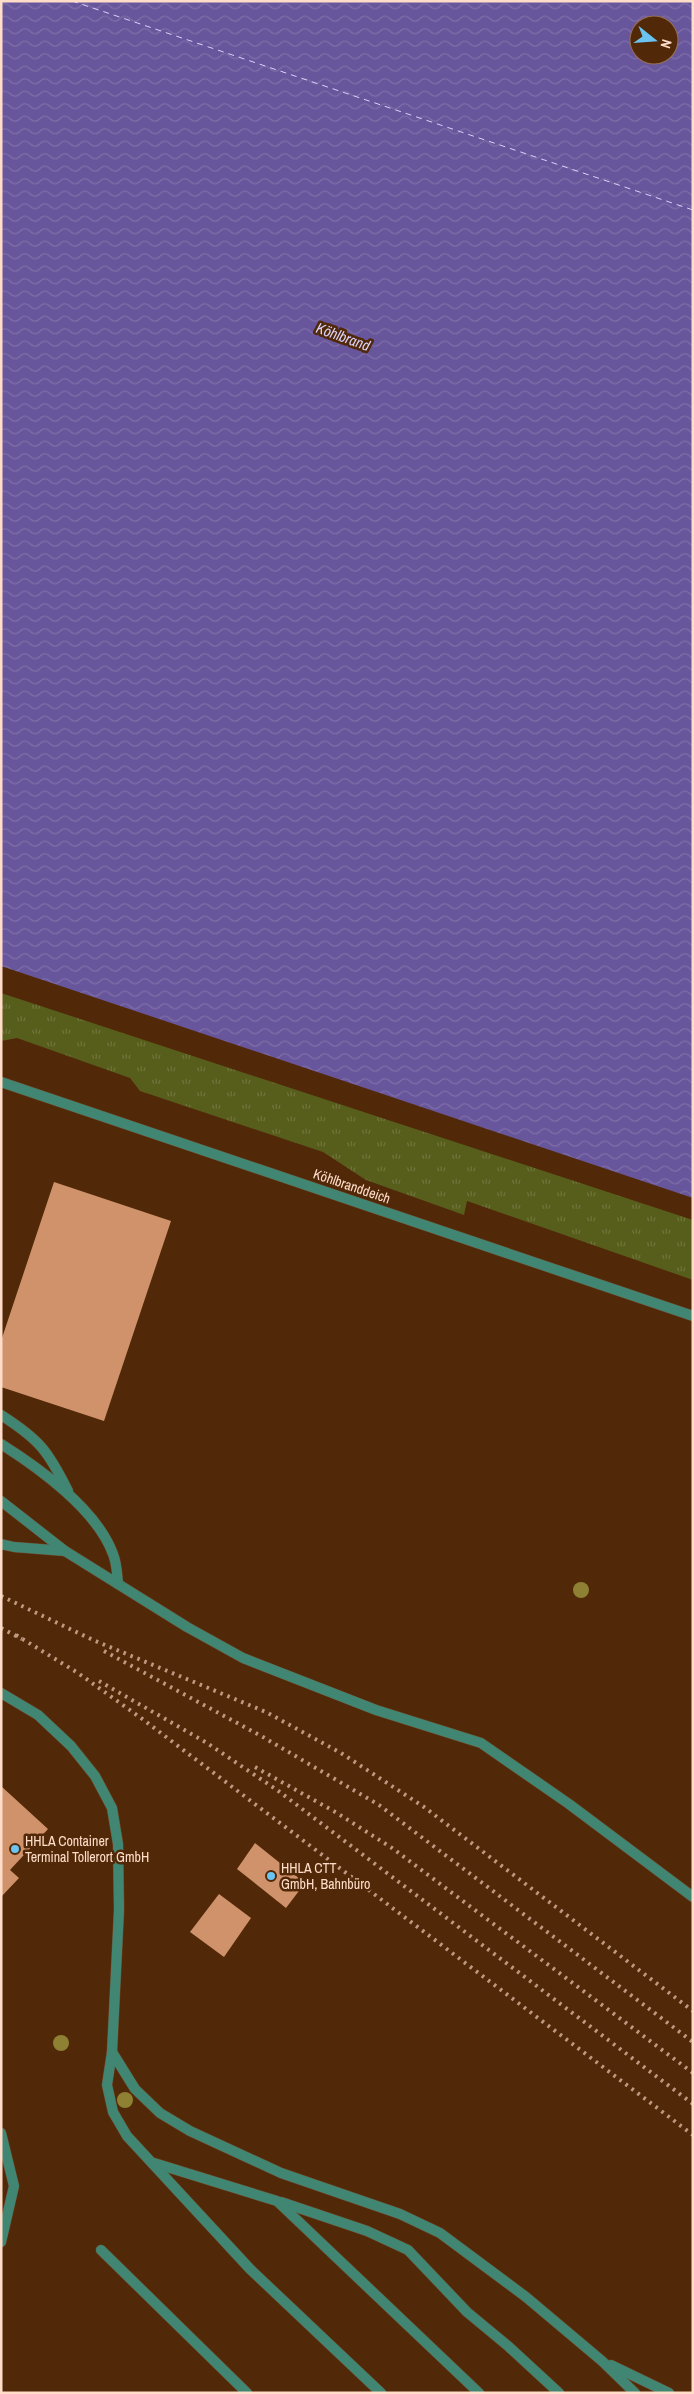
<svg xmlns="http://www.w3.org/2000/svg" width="694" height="2394" font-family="'Archivo Narrow',sans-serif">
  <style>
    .grass { fill: url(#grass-tufts) }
    .water { fill: url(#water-waves); fill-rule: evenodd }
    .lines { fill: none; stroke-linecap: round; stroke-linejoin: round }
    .ferry { stroke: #dad3fb; stroke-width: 1; stroke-dasharray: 6 5; stroke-linecap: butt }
    .building { fill: #d0926a }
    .lane-casing { stroke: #6d4527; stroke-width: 11 }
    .street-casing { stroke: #6d4527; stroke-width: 11 }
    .lane { stroke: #418673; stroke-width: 10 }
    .street { stroke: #418673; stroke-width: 10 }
    .rail { stroke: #be9a81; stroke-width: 4; stroke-dasharray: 2.5 5; stroke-linecap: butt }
    .tree { fill: #8e8133 }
    .poi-dot { fill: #6bc3f2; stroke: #512808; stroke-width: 2 }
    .labels { text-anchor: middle; stroke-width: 5; stroke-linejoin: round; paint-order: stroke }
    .street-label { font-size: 14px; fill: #ffddc9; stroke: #512808 }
    .poi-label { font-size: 14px; fill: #ffddc9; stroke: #512808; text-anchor: start }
    .water-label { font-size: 15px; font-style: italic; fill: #dad3fb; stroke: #512808 }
  </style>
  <defs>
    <pattern id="grass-tufts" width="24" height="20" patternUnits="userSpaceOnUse" patternTransform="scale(1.25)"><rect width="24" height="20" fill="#575d1b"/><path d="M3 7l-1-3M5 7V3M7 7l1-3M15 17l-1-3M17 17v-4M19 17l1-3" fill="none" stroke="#70743b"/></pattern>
    <pattern id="water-waves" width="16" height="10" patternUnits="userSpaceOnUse" patternTransform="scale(1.25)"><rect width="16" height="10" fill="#68569c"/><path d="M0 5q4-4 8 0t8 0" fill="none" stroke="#7f6ea8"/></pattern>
  </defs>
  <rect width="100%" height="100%" fill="#512808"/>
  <path class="grass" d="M1,993L693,1220V1280L467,1201L464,1215L366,1180L323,1152L140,1091L130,1078L17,1038L1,1041Z"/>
  <path class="water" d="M1,1H693V1198L1,966ZM639,25H669V55H639Z"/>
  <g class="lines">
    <path class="ferry" d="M72,1L693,210"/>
  </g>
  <g class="building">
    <path d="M54,1182L171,1221L104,1421L1,1387V1341Z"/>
    <path d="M1,1786L48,1829L10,1870L19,1878L1,1897Z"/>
    <path d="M255,1843L305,1883L286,1908L237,1869Z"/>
    <path d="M219,1894L251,1918L224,1957L190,1932Z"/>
  </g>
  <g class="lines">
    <defs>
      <g id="lane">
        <path d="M1,1415C40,1440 48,1451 68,1491"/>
        <path d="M1,1444C39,1468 97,1510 113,1554C117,1564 117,1573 118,1584"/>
        <path d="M1,1501L65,1551L187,1627L243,1658L376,1710L481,1743L569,1804L693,1897"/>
        <path d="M1,1544L14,1547L65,1551"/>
        <path d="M1,1693L38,1715L71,1746L95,1776L112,1808L118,1844L119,1910L112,2052L107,2085L113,2112L127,2136L250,2269L381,2393"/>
        <path d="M112,2052L135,2089L160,2113L190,2131L281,2173L400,2214L440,2233L526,2297L602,2361L635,2393"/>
        <path d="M1,2133L14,2186L1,2242"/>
        <path d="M154,2163L277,2201L479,2393"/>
        <path d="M281,2202L367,2231L408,2250L467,2312L508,2346L559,2393"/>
        <path d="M101,2250L247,2393"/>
        <path d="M611,2365L669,2393"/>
      </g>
      <path id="street" d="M1,1082L693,1316"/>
    </defs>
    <use href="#lane" class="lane-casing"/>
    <use href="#street" class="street-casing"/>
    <use href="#lane" class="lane"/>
    <use href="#street" class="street"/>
    <g class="rail">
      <path d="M1,1596L93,1640L266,1712L341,1753L424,1807L693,2011"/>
      <path d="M1,1628L22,1639"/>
      <path d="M16,1635L78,1673L141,1718L693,2135"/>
      <path d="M104,1651L263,1737L379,1805L693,2042"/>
      <path d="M99,1681L207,1743L277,1790L693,2104"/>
      <path d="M255,1767L337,1813L392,1848L693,2073"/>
    </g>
  </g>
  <g class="tree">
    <circle cx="581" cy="1590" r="8"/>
    <circle cx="61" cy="2043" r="8"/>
    <circle cx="125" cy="2100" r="8"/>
  </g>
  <g class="poi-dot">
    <circle cx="15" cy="1849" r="5"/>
    <circle cx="271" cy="1876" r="5"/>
  </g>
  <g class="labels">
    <g class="street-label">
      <text transform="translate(352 1186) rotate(19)" y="5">Köhlbranddeich</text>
    </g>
    <g class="poi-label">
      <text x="25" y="1846">HHLA Container<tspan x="25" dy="16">Terminal Tollerort GmbH</tspan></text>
      <text x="281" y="1873">HHLA CTT<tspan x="281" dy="16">GmbH, Bahnbüro</tspan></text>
    </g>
    <g class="water-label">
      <text transform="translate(343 337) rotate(20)" y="5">Köhlbrand</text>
    </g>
  </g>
  <rect width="694" height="2394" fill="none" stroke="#ffddc9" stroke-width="5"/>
  <g transform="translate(654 40) rotate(107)"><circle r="24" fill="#512808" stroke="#977055"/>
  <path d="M0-4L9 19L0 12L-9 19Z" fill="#6bc3f2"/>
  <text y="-8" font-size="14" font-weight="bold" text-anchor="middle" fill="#ffddc9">N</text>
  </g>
</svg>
